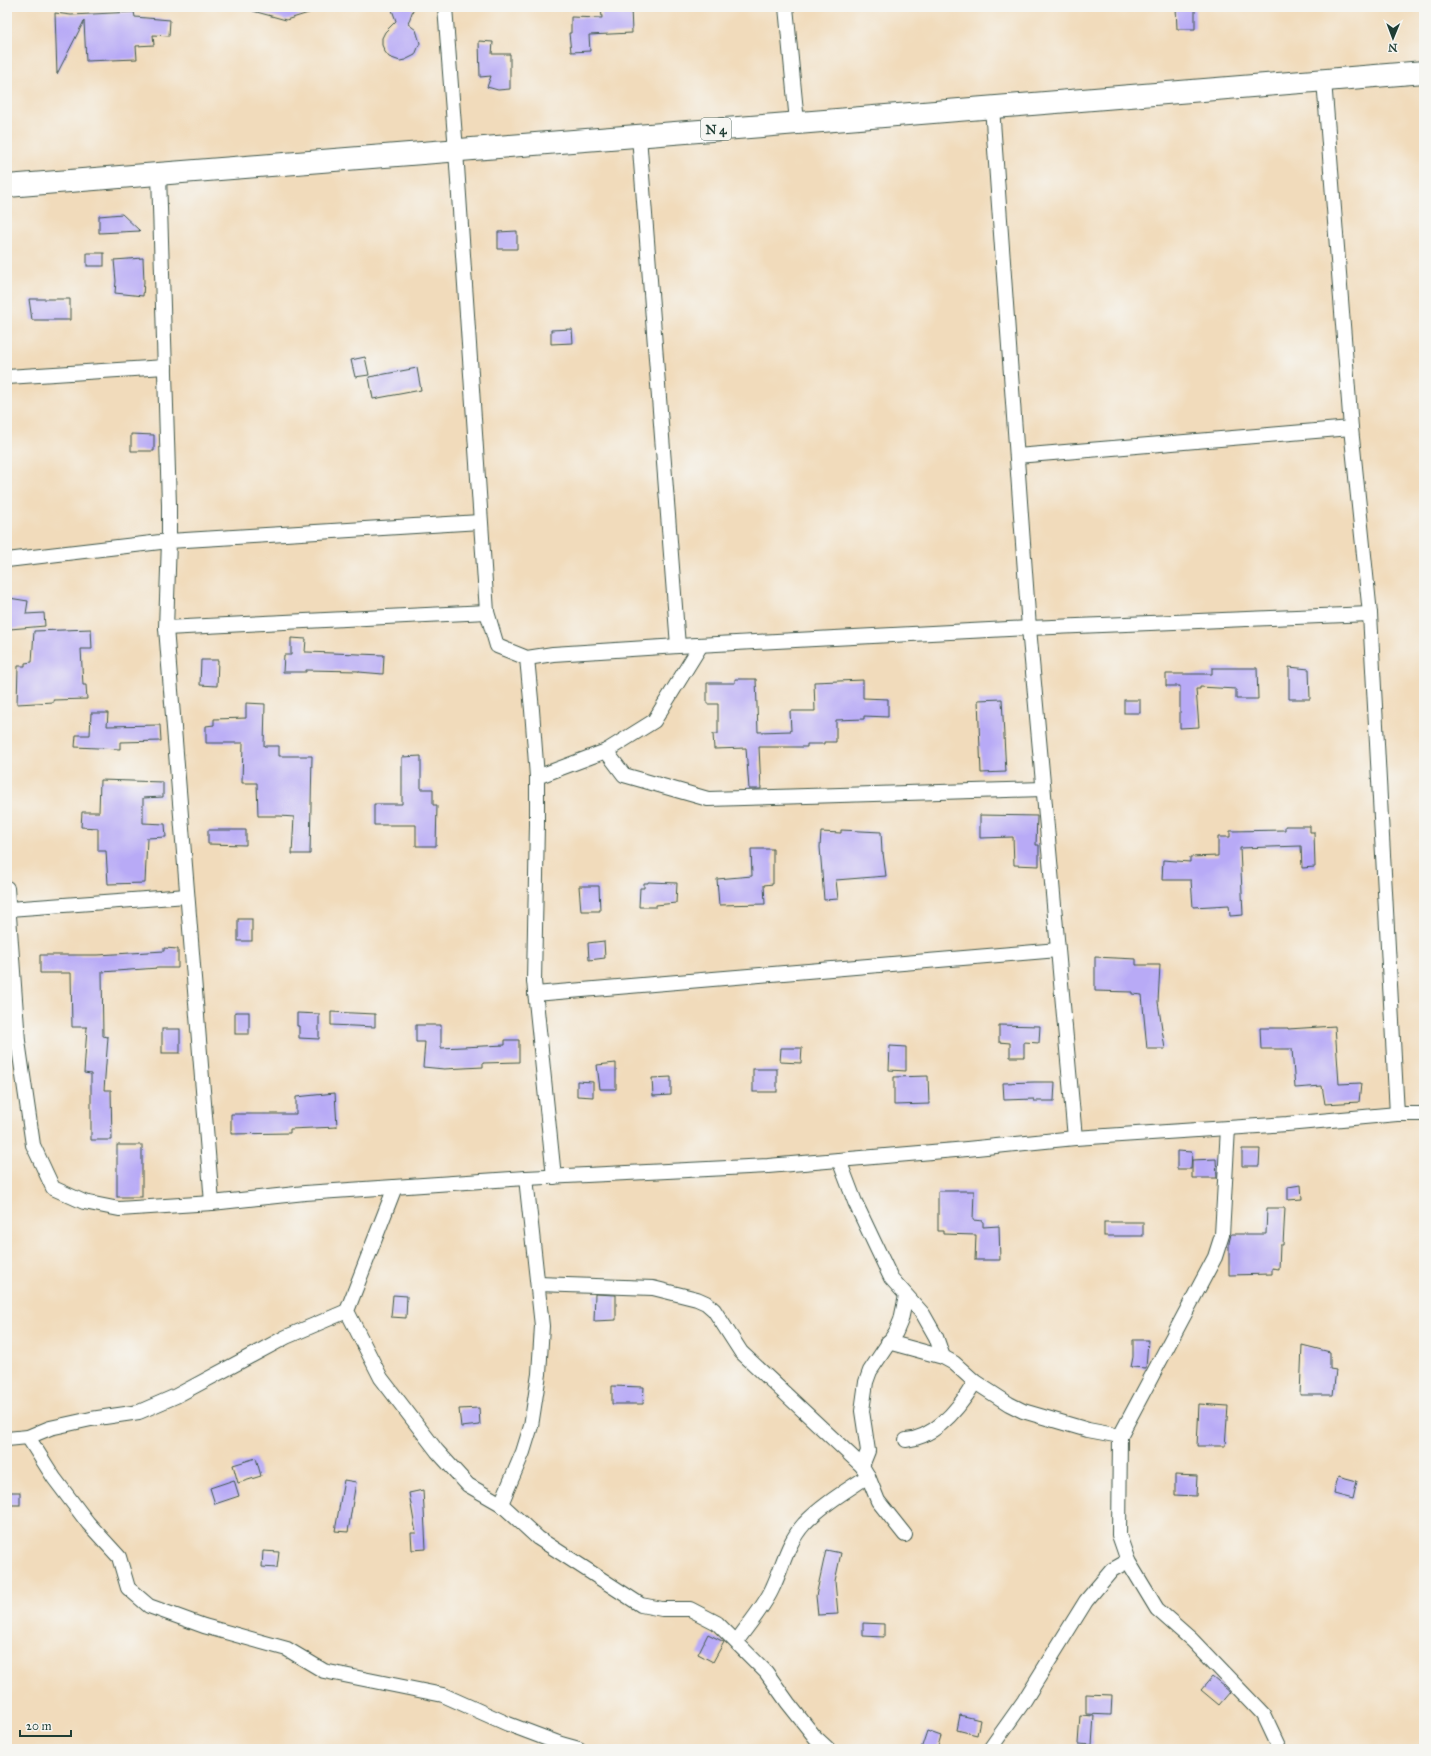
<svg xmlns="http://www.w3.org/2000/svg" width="1431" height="1756" font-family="'IM FELL Great Primer',serif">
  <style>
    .building { fill: #b8aaf6 }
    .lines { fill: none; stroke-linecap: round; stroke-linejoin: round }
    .minor-casing { stroke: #3e5548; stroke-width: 16 }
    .trunk-casing { stroke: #3e5548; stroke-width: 24 }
    .minor { stroke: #fff; stroke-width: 14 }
    .trunk { stroke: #fff; stroke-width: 22 }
    .labels { text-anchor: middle; stroke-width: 3; stroke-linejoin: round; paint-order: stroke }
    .shield { fill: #f6f6f2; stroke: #60746d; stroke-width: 1 }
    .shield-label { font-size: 13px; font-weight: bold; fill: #1f3d34 }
  </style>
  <rect width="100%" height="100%" fill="#f6f6f2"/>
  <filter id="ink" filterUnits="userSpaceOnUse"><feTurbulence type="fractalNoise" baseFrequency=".025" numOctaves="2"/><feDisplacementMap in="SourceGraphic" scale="8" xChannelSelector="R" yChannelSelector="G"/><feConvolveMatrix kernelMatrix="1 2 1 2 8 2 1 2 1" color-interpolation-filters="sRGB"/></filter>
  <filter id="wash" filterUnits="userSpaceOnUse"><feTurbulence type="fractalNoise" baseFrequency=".012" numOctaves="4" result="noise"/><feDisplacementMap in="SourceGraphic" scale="16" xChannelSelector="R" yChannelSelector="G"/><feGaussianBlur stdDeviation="0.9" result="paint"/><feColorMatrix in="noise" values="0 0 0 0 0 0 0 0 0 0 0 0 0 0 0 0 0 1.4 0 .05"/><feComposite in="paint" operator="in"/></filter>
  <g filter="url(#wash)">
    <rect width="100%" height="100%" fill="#f1dbbb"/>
    <g id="blocks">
      <g class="building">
        <path d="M254,7H317L318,10L286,20L253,11Z"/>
        <path d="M391,7H414L408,24L416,30L420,43L415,55L405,60L400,61L389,57L385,52L382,45V38L385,32L396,21Z"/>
        <path d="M601,7H631L632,33L589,35L590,51L571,52L569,33H571V17L602,18Z"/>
        <path d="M1176,7H1195V29H1177Z"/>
        <path d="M134,12L135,17L170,20L169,36L153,35L154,45L136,46L137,59L86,61L84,21L57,74L55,13L71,15Z"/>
        <path d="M479,41L493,42L492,54H510V89L498,90L487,87L491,76L480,77Z"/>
        <path d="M122,214L140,231L99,233V216Z"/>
        <path d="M517,231V249H498V232Z"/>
        <rect x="87" y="253" width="17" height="13"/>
        <path d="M143,258L144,282L143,296L115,293L116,281L114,260Z"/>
        <path d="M29,299H70V320H32Z"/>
        <path d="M572,329L573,343L551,344V330Z"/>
        <path d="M365,357L369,375L355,377L351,360Z"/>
        <path d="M417,368L421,390L373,399L369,377Z"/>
        <path d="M131,434L154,435V451H131Z"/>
        <path d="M9,598L28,601L26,614L44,613L45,626L10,629Z"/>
        <path d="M91,629L92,649H81L83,685H86L87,699L53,700L54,702L17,704L18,666H25V663L32,662L34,631Z"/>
        <path d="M291,638L306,639L305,652H307L384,655L383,674L359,672V671L306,670V672H283L284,655H291Z"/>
        <path d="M201,660H218L217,686L200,685Z"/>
        <path d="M1289,667L1309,669L1310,699H1289Z"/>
        <path d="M1212,668H1257L1258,699H1236V689L1200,687V689H1196L1199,727L1180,728V686H1166V674H1212Z"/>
        <path d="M735,679H756L758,732L791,731L790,711H815L814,682L863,680V698L888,699V717L864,716V719L836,720V742H824V744H807V747H759L761,789H749L746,748L714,749L713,734H718V704H707V683H735Z"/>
        <path d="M1002,699L1006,772L981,773L978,700Z"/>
        <rect x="1124" y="700" width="16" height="13"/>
        <path d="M246,703L265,704L264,746H279V756H312L310,854H292L294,817L280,816H258L257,783H242L243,743H206V726L214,725V719L246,718Z"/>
        <path d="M91,713H108L107,726L160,725L161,741L120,742V749L75,747L76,735H90Z"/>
        <path d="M421,756V789H433V805H437L436,846H416V825H374V804H402V757Z"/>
        <path d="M100,780L163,782V797L143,798V823L165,824L166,837L147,838L145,883L108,884L106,851H98V828L81,827L82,812H99Z"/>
        <path d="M980,815L1037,816L1036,845H1039V866L1014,865L1013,837L980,838Z"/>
        <path d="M1285,826H1310V832H1314L1315,867L1302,868L1301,846L1240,848L1243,915L1230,916L1229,905L1193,907L1191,880H1162L1163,860L1190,862V857L1218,856V837H1230V831L1285,830Z"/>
        <path d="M208,830H246V845L208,844Z"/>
        <path d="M841,830L881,832L882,853H883L886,876L836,880L838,899L824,900L820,847L821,832L841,833Z"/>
        <path d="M751,849H773V884L764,885L765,904L719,905L717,879L752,876Z"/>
        <path d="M648,882L677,883L676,903L656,905V907H639L640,888H644V883H648Z"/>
        <path d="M579,886H599L600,911H581Z"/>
        <rect x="238" y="919" width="14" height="22"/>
        <path d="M604,941L605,958L589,960L588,943Z"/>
        <path d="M164,948L178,949V968H158L102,972L103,1036L108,1037L104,1090H111L112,1140H91V1074L84,1073L87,1027H72L71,973H40V955H98L164,951Z"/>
        <path d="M1095,957L1136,959V965H1160L1158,1002L1165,1049H1147L1142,995L1132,994V992L1095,991Z"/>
        <rect x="235" y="1012" width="14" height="22"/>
        <path d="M331,1012L375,1014V1027L331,1025Z"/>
        <path d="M297,1013L319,1014V1039L299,1038V1026H297Z"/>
        <path d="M416,1025H441V1048L505,1045V1040H519V1062L483,1063V1067L444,1069L423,1067L425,1042H416Z"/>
        <path d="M999,1025L1040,1026L1039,1043L1024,1042V1057H1010V1043L999,1042Z"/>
        <path d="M1335,1026L1339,1084L1361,1083L1359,1102L1325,1104L1322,1086L1295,1088L1292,1049H1261L1260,1028H1288V1029Z"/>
        <rect x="162" y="1029" width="18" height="24"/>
        <path d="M890,1046L906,1047V1071L889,1070Z"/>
        <path d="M781,1048H802L801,1063L780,1062Z"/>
        <path d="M616,1063V1089H600L597,1065Z"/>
        <rect x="753" y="1069" width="24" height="23"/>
        <path d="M928,1076L929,1104L894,1105V1077Z"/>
        <path d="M671,1077V1095L653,1096L652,1078Z"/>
        <path d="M577,1081L593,1082V1097L577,1096Z"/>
        <path d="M1034,1082H1055L1054,1101H1034V1099L1004,1100L1003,1083Z"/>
        <path d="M335,1093L337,1127L290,1129V1133L231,1134V1114H296V1097Z"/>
        <rect x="117" y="1145" width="25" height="52"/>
        <path d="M1242,1149H1260L1259,1166H1242Z"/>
        <path d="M1177,1151L1192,1152L1191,1169H1177Z"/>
        <path d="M1216,1159L1217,1178H1192V1160Z"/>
        <path d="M1301,1185L1302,1199L1288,1200V1187Z"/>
        <path d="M938,1191H974L973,1220L983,1221V1227L999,1226L1000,1260H975L976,1235L943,1234V1231H938Z"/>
        <path d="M1267,1208H1285L1283,1245H1280L1279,1269L1272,1268V1274L1229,1275V1243L1231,1234H1266Z"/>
        <rect x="1104" y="1222" width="39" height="14"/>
        <path d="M595,1294L616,1295V1320L594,1321Z"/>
        <path d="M393,1295L407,1296L406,1318L391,1317Z"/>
        <path d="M1133,1340H1148L1146,1368L1131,1367L1133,1357Z"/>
        <path d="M1302,1345L1330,1352V1369L1336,1370L1333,1395H1300Z"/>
        <path d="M612,1386L644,1387L643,1404H612Z"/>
        <path d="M1199,1404L1228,1406L1225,1446H1197Z"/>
        <path d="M479,1408L480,1425L461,1427L459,1409Z"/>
        <path d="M256,1458L261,1476L238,1483L233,1465Z"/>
        <path d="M1175,1475L1197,1476L1196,1496L1175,1495Z"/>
        <path d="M1338,1476L1357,1481L1353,1499L1334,1494Z"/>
        <path d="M234,1480L239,1496L215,1504L210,1488Z"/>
        <path d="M344,1480L356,1482L348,1532L335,1531Z"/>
        <path d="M423,1490L426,1549L412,1550L411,1533H416L409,1493Z"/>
        <rect x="7" y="1492" width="13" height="13"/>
        <path d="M826,1550L841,1553L835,1581L838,1614L818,1615L816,1596Z"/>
        <path d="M263,1551L279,1552L277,1568L262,1567Z"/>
        <path d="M863,1623L884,1624V1637L863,1636Z"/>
        <path d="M708,1634L724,1642L713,1662L698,1654Z"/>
        <path d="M1212,1677L1230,1692L1219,1705L1201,1690Z"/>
        <path d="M1086,1694L1112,1695L1111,1715L1086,1714Z"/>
        <path d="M960,1715L980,1720L977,1735L957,1730Z"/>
        <path d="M1080,1715L1094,1716L1092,1745L1078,1744Z"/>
        <path d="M927,1731L941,1736L937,1749H921Z"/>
      </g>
    </g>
  </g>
  <g filter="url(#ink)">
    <use href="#blocks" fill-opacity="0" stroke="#3e5548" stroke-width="1"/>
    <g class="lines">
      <defs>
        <g id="minor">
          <path d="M445,7L456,151L487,612L497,646L527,658L553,654L678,646L1029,628L1370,614"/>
          <path d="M786,7L797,122"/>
          <path d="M1324,80L1351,428L1370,614L1397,1114"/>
          <path d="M992,107L1029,628L1075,1138"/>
          <path d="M639,136L678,646"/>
          <path d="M7,377L165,367"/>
          <path d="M1017,456L1351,428"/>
          <path d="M7,560L169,541V505L159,174"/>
          <path d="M166,628L487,612"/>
          <path d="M527,658L532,710L537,777"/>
          <path d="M606,751L624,775L708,799L1043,789"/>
          <path d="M7,888L18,1041L33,1145L53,1188L84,1202L119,1209L212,1203L305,1193L526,1178L768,1166L967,1149L1075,1138L1287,1124L1397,1114H1424"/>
          <path d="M9,909L187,896"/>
          <path d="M535,994L1058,950"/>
          <path d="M1228,1128L1222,1235L1215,1257L1120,1436L1119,1535L1128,1561L1157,1609L1192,1640L1264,1715L1280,1749"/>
          <path d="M839,1160L855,1202L891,1278L923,1314L936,1337L943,1357"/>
          <path d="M554,1177L534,981L537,824V777L606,751L654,721L701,645"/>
          <path d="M395,1187L347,1311L381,1378L437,1451L468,1485L501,1504L538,1538L641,1605L662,1609H690L717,1623L766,1672L788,1703L815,1737L828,1749"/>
          <path d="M212,1203L166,628L169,541L480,522"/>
          <path d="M538,1284L653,1288L697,1299L706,1303L714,1310L741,1352L862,1466L868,1476L878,1501L905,1535"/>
          <path d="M888,1342L943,1357L954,1363L975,1382L1009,1404L1023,1411L1088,1430L1120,1436"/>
          <path d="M28,1437L54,1478L88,1523L119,1557L128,1588L149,1606L204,1626L287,1649L324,1671L443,1695L508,1724L561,1744L579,1749"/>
          <path d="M7,1439L28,1437L50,1428L91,1419L139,1412L176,1396L286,1337L347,1311"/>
          <path d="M906,1440C937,1437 960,1407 975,1382"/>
          <path d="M862,1466L868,1451L862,1411L866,1382L870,1371L896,1332L901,1320L906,1296"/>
          <path d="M501,1504L523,1452L531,1426L539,1374L542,1326L526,1178"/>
          <path d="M737,1641C749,1623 765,1606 773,1587C783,1566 787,1543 804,1524C822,1505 846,1491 868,1476"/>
          <path d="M990,1749L1024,1701L1086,1601L1112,1570L1128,1561"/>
        </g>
        <path id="trunk" d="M7,186C479,149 952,111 1424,72"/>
      </defs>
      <use href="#minor" class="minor-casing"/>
      <use href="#trunk" class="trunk-casing"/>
      <use href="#minor" class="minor"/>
      <use href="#trunk" class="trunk"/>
    </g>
  </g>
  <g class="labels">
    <rect class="shield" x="701" y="118" width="30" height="22" rx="3"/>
    <g class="shield-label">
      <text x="716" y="134">N 4</text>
    </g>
  </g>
  <rect width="1431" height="1756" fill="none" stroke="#f6f6f2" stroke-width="24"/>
  <g transform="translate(1393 38) rotate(181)" stroke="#f6f6f2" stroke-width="3" paint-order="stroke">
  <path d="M0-3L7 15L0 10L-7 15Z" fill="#1f3d34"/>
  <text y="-6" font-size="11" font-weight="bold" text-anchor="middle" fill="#1f3d34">N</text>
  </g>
  <path d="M20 1730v6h51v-6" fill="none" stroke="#1f3d34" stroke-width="2"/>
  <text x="26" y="1730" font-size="12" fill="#1f3d34" stroke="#f6f6f2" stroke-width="3" paint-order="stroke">20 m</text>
</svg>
